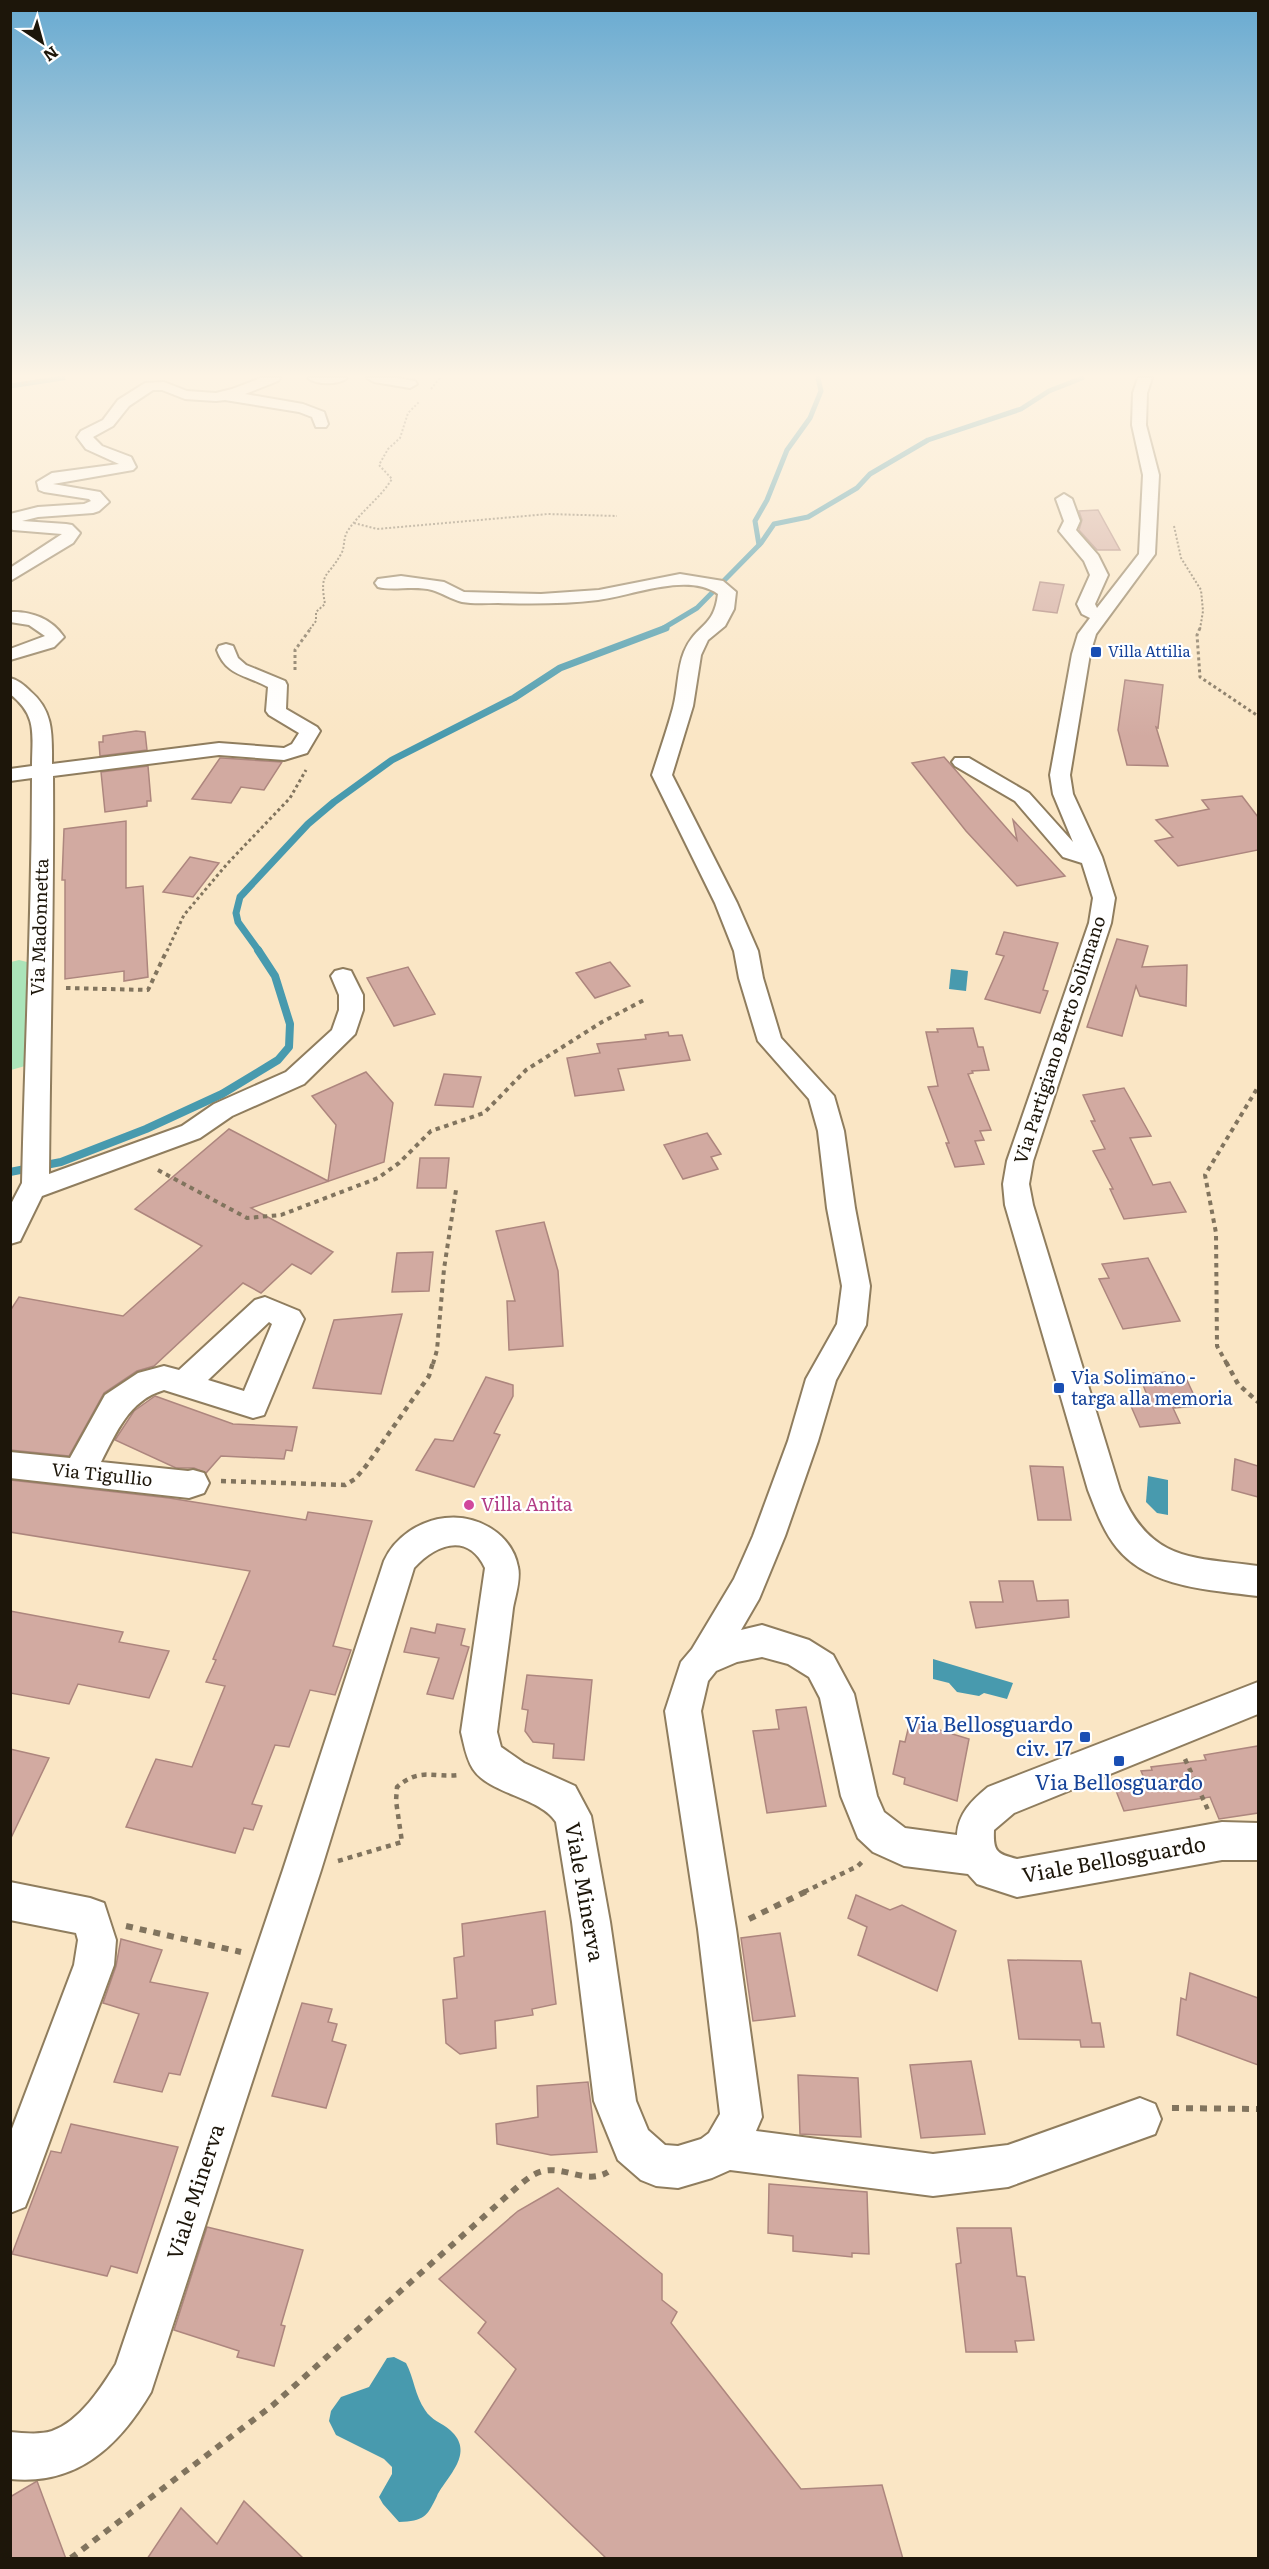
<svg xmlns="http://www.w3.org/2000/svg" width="1269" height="2569" font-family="Literata,serif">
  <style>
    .green { fill: #abe4b9 }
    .water { fill: #489aae }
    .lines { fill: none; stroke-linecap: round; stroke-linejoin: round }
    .stream-far2 { stroke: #489aae; stroke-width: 5 }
    .stream-far1 { stroke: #489aae; stroke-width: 7 }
    .stream { stroke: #489aae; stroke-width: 8 }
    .building { fill: #d2aaa1; stroke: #ad867e; stroke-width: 1.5 }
    .minor-casing { stroke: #8f7d5e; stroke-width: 4 }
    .path-far4 { stroke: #81745e; stroke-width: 2; stroke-dasharray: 2 2; stroke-linecap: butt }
    .path-far3 { stroke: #81745e; stroke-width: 3; stroke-dasharray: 3 3; stroke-linecap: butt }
    .path-far2 { stroke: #81745e; stroke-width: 4; stroke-dasharray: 4.5 4.5; stroke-linecap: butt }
    .path-far1 { stroke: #81745e; stroke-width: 4.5; stroke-dasharray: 5 5; stroke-linecap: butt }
    .path { stroke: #81745e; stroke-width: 6; stroke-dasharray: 7 7; stroke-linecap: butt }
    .minor { fill: #fff; fill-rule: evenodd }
    .transit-dot { fill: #1a4fb4; stroke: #fff; stroke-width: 2 }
    .hotel-dot { fill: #d1479c; stroke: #fff; stroke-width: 2 }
    .labels { text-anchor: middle; stroke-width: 4.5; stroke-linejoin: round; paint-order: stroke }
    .far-transit-label { font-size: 15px; fill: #164399; stroke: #fff; text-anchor: start }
    .street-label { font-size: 18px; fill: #1d160a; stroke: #fff }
    .transit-label { font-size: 18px; fill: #164399; stroke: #fff; text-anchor: start }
    .hotel-label { font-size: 18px; fill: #b23c85; stroke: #fff; text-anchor: start }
    .near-transit-label { font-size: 21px; fill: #164399; stroke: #fff; text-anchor: end }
    .near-street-label { font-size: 21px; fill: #1d160a; stroke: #fff }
  </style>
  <rect width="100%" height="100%" fill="#fae6c5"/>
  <path class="green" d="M19,960L27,962L25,1066L11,1070V962Z"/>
  <g class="water">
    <path d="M951,969L968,971L966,991L949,989Z"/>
    <path d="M1148,1476L1168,1480V1515L1157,1513L1146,1502Z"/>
    <path d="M933,1659L1013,1683L1007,1699L984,1693L979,1696L957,1692L949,1683L933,1679Z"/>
    <path d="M394,2357L406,2363C414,2378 415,2396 425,2410C431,2420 442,2423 450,2430C476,2453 447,2476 437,2496C427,2517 424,2521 399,2522L383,2504L379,2497L392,2474V2467L384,2459L336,2435L329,2421L331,2411L341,2397L369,2387L387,2358Z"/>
  </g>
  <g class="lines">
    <g class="stream-far2">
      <path d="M10,386L63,378"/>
      <path d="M759,545L755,521L767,500L787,450L810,418L821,391L818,378"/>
      <path d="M662,629L697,608L761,543L774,524L808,517L857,488L870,474L928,440L1021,409L1049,391L1082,378"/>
    </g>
    <path class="stream-far1" d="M259,951L238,922L236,913L240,897L308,824L334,802L392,760L514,698L560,668L666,628"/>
    <path class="stream" d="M10,1172L61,1162L146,1129L222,1094L278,1060L289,1047L290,1024L275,976L258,950"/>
  </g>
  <g class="building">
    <path d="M1098,510L1120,550H1097L1079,530L1082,520L1079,511Z"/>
    <path d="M1040,582L1064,585L1057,613L1033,610Z"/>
    <path d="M1125,680L1163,685L1158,728L1156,727L1168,766L1127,765L1118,730Z"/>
    <path d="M136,731L145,732L147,750L100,756L99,742H103V736Z"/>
    <path d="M944,757L1017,840L1013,820L1065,876L1017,886L966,831L912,763Z"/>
    <path d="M220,758H222L282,762L264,790L241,787L231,803L192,799Z"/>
    <path d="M148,766L151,801H147V806L105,812L101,772Z"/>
    <path d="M1242,796L1258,817V850L1178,866L1155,841L1173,837L1156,820L1209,809L1202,800Z"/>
    <path d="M126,821V888L143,886L148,977L124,981V971L65,979V880H62L64,829Z"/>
    <path d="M190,857L219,863L193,897L163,892Z"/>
    <path d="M1004,932L1058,943L1043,990L1048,991L1040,1013L985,999L1004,956L996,954Z"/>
    <path d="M1117,939L1148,946L1142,967L1187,965L1186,1006L1140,996L1136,986L1122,1036L1087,1027Z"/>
    <path d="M610,962L630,986L595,998L576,973Z"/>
    <path d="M408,967L435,1014L394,1026L367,978Z"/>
    <path d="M973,1028L978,1047H983L989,1070L972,1071L973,1073L968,1074L991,1130L980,1131L984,1140L975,1141L984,1164L955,1167L946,1143H949L928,1087L938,1086L926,1032H938L937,1029Z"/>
    <path d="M668,1032L669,1036L682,1035L690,1060L618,1069L624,1090L575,1096L567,1058L600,1053L597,1044L646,1039L645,1035Z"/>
    <path d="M366,1072L393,1103L384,1162L251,1208L333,1252L311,1274L292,1264L261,1293L243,1283L154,1366L137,1371L104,1393L69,1456L10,1450V1311L19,1297L123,1316L202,1246L135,1209L229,1129L328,1181L336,1125L312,1096Z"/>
    <path d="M444,1074L481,1077L473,1107L435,1105Z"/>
    <path d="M1124,1088L1151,1136L1130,1138L1153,1185L1170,1182L1186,1212L1124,1219L1110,1189H1113L1093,1151L1105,1149L1091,1121H1095L1083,1095Z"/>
    <path d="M707,1133L721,1154L711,1157L718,1169L683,1179L664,1145Z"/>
    <path d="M420,1158H449L446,1188H417Z"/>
    <path d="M544,1222L558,1271L563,1346L509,1350L507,1301H515L496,1231Z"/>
    <path d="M433,1252L429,1291L392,1292L397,1253Z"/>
    <path d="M1148,1258L1180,1321L1123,1329L1099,1279L1109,1278L1102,1264Z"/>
    <path d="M402,1314L381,1394L313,1388L334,1320Z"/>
    <path d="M1165,1372L1168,1378L1185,1376L1199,1406L1173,1408L1180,1423L1140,1427L1127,1397L1147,1395L1139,1375Z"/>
    <path d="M486,1377L513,1385V1396L494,1433L500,1435L474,1487L416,1470L435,1439L453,1441Z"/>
    <path d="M155,1396L233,1424L297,1427L292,1451L286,1450L284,1459L221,1456L206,1473L194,1468H176L115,1440L134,1411Z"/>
    <path d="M1235,1459L1258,1466V1497L1232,1490Z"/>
    <path d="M1030,1466L1063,1467L1071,1520H1038Z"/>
    <path d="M10,1480L169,1498L306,1520L308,1512L372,1521L333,1646L351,1650L335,1695L310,1690L289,1747L275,1745L252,1804L262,1806L253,1830L244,1828L235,1853L126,1827L156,1759L192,1767L225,1686L206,1682L216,1660L213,1659L250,1571L10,1532Z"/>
    <path d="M999,1581H1033L1037,1601L1068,1600L1069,1617L976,1628L970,1602H1003Z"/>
    <path d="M10,1611L123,1632L119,1642L169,1651L149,1698L78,1684L69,1704L10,1693Z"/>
    <path d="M437,1624L465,1629L461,1645L469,1647L453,1699L427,1694L439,1658L404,1652L411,1628L435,1633Z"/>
    <path d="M527,1675L592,1680L584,1760L553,1758L554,1744L533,1742L525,1731L528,1710L522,1709Z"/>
    <path d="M806,1707L826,1806L767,1813L753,1731L779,1729L776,1710Z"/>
    <path d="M910,1721L969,1739L957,1801L904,1784L905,1778L893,1774L900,1741L905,1742Z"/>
    <path d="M1258,1746V1813L1219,1819L1210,1797L1124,1811L1113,1783L1144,1778L1141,1771L1152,1770L1151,1767L1206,1760L1204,1755Z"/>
    <path d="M10,1749L49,1758L10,1840Z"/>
    <path d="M856,1895L890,1910L902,1905L956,1931L937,1991L858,1955L867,1927L848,1918Z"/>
    <path d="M545,1911L556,2004L532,2009L533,2015L495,2021L496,2048L460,2054L446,2043L443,2000L457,1998L454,1958L464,1956L462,1924Z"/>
    <path d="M780,1933L795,2016L753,2021L741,1938Z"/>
    <path d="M121,1939L162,1950L150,1982L208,1993L180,2075L169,2073L162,2092L114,2082L139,2014L103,2003L116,1966Z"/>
    <path d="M1008,1960L1081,1961L1092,2023H1100L1104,2047H1081L1080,2040L1019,2039Z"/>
    <path d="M1190,1973L1258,1998V2065L1177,2035L1181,1998L1186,2000Z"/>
    <path d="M302,2003L332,2009L328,2022L337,2024L332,2041L346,2045L326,2108L272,2096Z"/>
    <path d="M971,2061L985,2134L921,2138L910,2065Z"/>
    <path d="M798,2075L858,2078L861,2137L800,2134Z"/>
    <path d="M588,2082L597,2152L551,2155L497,2144L496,2124L538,2117L537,2086Z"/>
    <path d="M71,2124L178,2147L137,2273L111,2266L107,2276L12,2254L51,2151L61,2153Z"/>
    <path d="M769,2184L867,2192L869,2254L852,2253V2257L793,2251V2236L768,2233Z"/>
    <path d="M558,2188L662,2274V2300L677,2312L671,2323L801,2489L882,2485L903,2559H607L475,2432L516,2369L478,2333L486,2322L439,2279L518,2211Z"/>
    <path d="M207,2227L303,2250L281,2325L285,2326L274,2366L237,2357L239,2351L174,2330Z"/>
    <path d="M957,2228H1011L1017,2276L1025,2277L1034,2340L1015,2341L1017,2352H966L956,2264L961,2263Z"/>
    <path d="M37,2481L66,2559H10V2497Z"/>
    <path d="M244,2501L304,2559H147L181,2508L217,2544Z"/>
  </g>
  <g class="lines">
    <defs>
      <g id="minor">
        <path d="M261,378H280L278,381L245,394L303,404L324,412L328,424L326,427H316L312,417L299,412L225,400L216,401L185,399L162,390H153L129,406L113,426L93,437L102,446L131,457L136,467L133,470L53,484L100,492L109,502L99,511L93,513L38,517L22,521L66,524L72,525L80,533L73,543L10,581V568L62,534L13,530L10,528V514L38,507L84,504L91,501L89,499L44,492L39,490L37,482L52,473L119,464L86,449L77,437L81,431L103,420L118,400L145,383L164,382L187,391L216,393L232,389Z"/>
        <path d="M308,378H347C339,385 316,385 308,378Z"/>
        <path d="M367,378H397L415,381L417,384L410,388L374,382Z"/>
        <path d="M1138,378H1152L1147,393L1146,425L1159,475L1155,554L1096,634L1090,654L1070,775L1073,794L1102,857L1115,898L1111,923L1033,1161L1029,1184L1033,1205L1120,1490C1150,1562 1191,1557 1258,1566V1596C1211,1590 1149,1588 1117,1548C1103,1531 1096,1510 1088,1490L1005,1205L1003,1184L1007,1161L1089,923L1093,898L1082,863L1063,857L1015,801L955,766L952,762L955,758H969L1029,793L1073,842L1053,794L1050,775L1072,654L1078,634L1090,618L1082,614L1077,604L1090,575L1084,561L1059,531L1064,521L1056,499L1064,494L1072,499L1080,521L1076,530L1098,555L1108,575L1095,604L1097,608L1139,554L1143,475L1132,425L1133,393Z"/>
        <path d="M680,574L723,581L736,592L734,609L725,626L708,640L701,655L693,706L672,775L737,903L758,951L763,978L781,1038L834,1096L844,1131L855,1208L870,1286L866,1325L836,1380L818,1441L785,1536L759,1599L741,1630L762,1625L809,1640L833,1655L854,1694L877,1796L884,1812L905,1828L957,1835C958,1814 972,1800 988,1787L1258,1682V1714L1014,1813L994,1830C993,1852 997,1854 1017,1859L1222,1822L1258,1823V1860H1222L1017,1897L977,1884L968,1874L904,1866L873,1852L858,1838L841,1796L820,1698L809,1677L788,1664L762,1657L737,1662L716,1671L708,1681L701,1711L736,1929L762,2117L756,2131L933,2154L1008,2145L1140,2098L1155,2104L1161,2119L1155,2134L1008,2187L933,2196L730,2170L712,2178L678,2188L656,2186L641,2180L618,2160L594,2101L572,1922L556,1822C540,1797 489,1794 473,1769C466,1758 464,1744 461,1732L485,1568C468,1532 436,1544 414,1568L321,1870L151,2392C119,2446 77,2486 10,2479V2432C24,2433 39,2435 52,2431C80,2421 101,2388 116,2364L283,1870L384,1561C395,1537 419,1521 445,1518C477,1514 512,1534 518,1567C521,1579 515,1597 513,1608C508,1650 502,1691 497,1732L501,1747L524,1763L575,1786L591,1816L610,1922L636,2101L648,2130L665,2145L678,2146L701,2139L709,2133L720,2114L698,1929L665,1711L681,1662L692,1649L734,1579L753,1536L788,1441L806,1379L837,1324L842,1286L827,1208L818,1131L809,1099L758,1041L739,978L734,951L715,903L652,775C659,753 667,730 673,708C678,690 677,669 684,652C696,623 714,629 718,594C687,572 632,596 598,600C565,604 531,604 498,603C486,603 473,604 462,602C451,599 442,593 432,590C414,585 393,591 378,587L375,583L378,579L401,576L444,582L464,592L541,594L599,590Z"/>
        <path d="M10,612C32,611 52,619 64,637L54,647L10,660V649L45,636L29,625L10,622Z"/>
        <path d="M226,644L233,646L238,658L246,665L285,681L287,685L286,709L317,727L320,731L307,753L284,760L219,755L53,776C54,909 50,1041 49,1174L182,1126L214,1104L286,1072L332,1030L339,1010V995L331,976L335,971L343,969L351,971L363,995V1010L355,1034L304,1084L232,1116L200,1138L42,1196L20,1241L10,1244V1206L22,1183C25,1048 32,913 32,778L10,781V769L32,766C32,734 38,716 10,694V678C18,680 24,685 30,691C54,711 52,735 52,764L219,743L284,748L292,744L299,733L269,715L266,711L268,687C247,675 226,676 217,650L219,646Z"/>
        <path d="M265,1297L299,1311L304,1319L264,1415L253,1418L164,1390C129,1400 116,1433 101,1462L188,1471L193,1470L204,1473L209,1483L204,1493L189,1498L10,1478V1452L70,1458L105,1395L138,1373L164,1366L179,1370L255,1300ZM269,1322L272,1324L244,1391L208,1380Z"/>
        <path d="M10,1882L90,1898L104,1903L116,1940L114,1965L31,2192L25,2207L10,2213V2134L74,1965L78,1940L76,1933L10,1920Z"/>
      </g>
    </defs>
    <use href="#minor" class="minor-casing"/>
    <g class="path-far4">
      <path d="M10,385L52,378"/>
      <path d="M431,389L440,378"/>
      <path d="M354,523L377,529L548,514L617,516"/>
      <path d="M1174,526L1181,558L1201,590L1203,611L1200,629"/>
      <path d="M310,629L316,621V612L325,604C319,571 328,578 341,554C345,548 343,539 347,532C359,513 378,500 390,482L392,479L379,465L388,449L400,438L408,413L420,401"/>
    </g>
    <g class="path-far3">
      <path d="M1200,628L1197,635L1200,677L1258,716"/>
      <path d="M295,670V650L311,628"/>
      <path d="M167,951L184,915L227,864L290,798L306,770"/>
    </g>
    <g class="path-far2">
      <path d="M66,988L148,990L167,950"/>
      <path d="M158,1170L247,1218L281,1215L378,1178L399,1163L431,1131L484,1113L526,1070L602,1022L644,1000"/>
      <path d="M433,1364L437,1350L444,1269L456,1190"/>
      <path d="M1227,1364L1217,1346L1216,1233L1205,1175L1258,1087"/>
    </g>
    <g class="path-far1">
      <path d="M1226,1362L1238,1384L1258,1402"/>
      <path d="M221,1481L345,1485L355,1479L366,1466L429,1376L433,1362"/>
      <path d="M1185,1759L1208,1810"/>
      <path d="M338,1861L402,1842L396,1801L397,1787C420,1767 432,1778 459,1775"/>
      <path d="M804,1892L858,1866L863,1861"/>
    </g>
    <g class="path">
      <path d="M749,1919L807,1891"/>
      <path d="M126,1926L241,1952"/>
      <path d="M1172,2108L1258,2109"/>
      <path d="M71,2558L273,2405L508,2195C518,2187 530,2174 543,2171C566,2166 586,2185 608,2172"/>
    </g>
    <use href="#minor" class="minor"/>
  </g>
  <linearGradient id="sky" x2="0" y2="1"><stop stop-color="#68aad1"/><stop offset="0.51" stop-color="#fdf4e5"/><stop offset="1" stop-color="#fdf4e5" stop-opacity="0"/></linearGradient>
  <rect width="1269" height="737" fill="url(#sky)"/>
  <g class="transit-dot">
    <rect x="1090" y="646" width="12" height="12" rx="3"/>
    <rect x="1053" y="1382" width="12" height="12" rx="3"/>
    <rect x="1079" y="1731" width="12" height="12" rx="3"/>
    <rect x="1113" y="1755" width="12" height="12" rx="3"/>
  </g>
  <circle class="hotel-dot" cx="469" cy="1505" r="6"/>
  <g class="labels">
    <g class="far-transit-label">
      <text x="1108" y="657">Villa Attilia</text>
    </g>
    <g class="street-label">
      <text transform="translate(40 927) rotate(-88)" y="6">Via Madonnetta</text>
      <text transform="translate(1060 1040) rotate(-72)" y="6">Via Partigiano Berto Solimano</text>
      <text transform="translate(102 1475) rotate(6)" y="6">Via Tigullio</text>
    </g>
    <g class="transit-label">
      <text x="1071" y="1384">Via Solimano -<tspan x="1071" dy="21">targa alla memoria</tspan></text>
    </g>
    <g class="hotel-label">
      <text x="481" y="1511">Villa Anita</text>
    </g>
    <g class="near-transit-label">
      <text x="1073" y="1732">Via Bellosguardo<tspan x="1073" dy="24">civ. 17</tspan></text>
      <text x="1119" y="1790" text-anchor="middle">Via Bellosguardo</text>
    </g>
    <g class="near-street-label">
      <text transform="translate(1114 1860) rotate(-10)" y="7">Viale Bellosguardo</text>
      <text transform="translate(584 1892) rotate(80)" y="7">Viale Minerva</text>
      <text transform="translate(196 2192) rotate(-72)" y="7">Viale Minerva</text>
    </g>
  </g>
  <rect width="1269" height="2569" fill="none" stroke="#1d160a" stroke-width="24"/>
  <g transform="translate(42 42) rotate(144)" stroke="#ffffff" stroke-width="4.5" paint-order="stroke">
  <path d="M0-4.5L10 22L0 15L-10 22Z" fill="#1d160a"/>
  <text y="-9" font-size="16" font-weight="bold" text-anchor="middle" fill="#1d160a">N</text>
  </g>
</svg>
